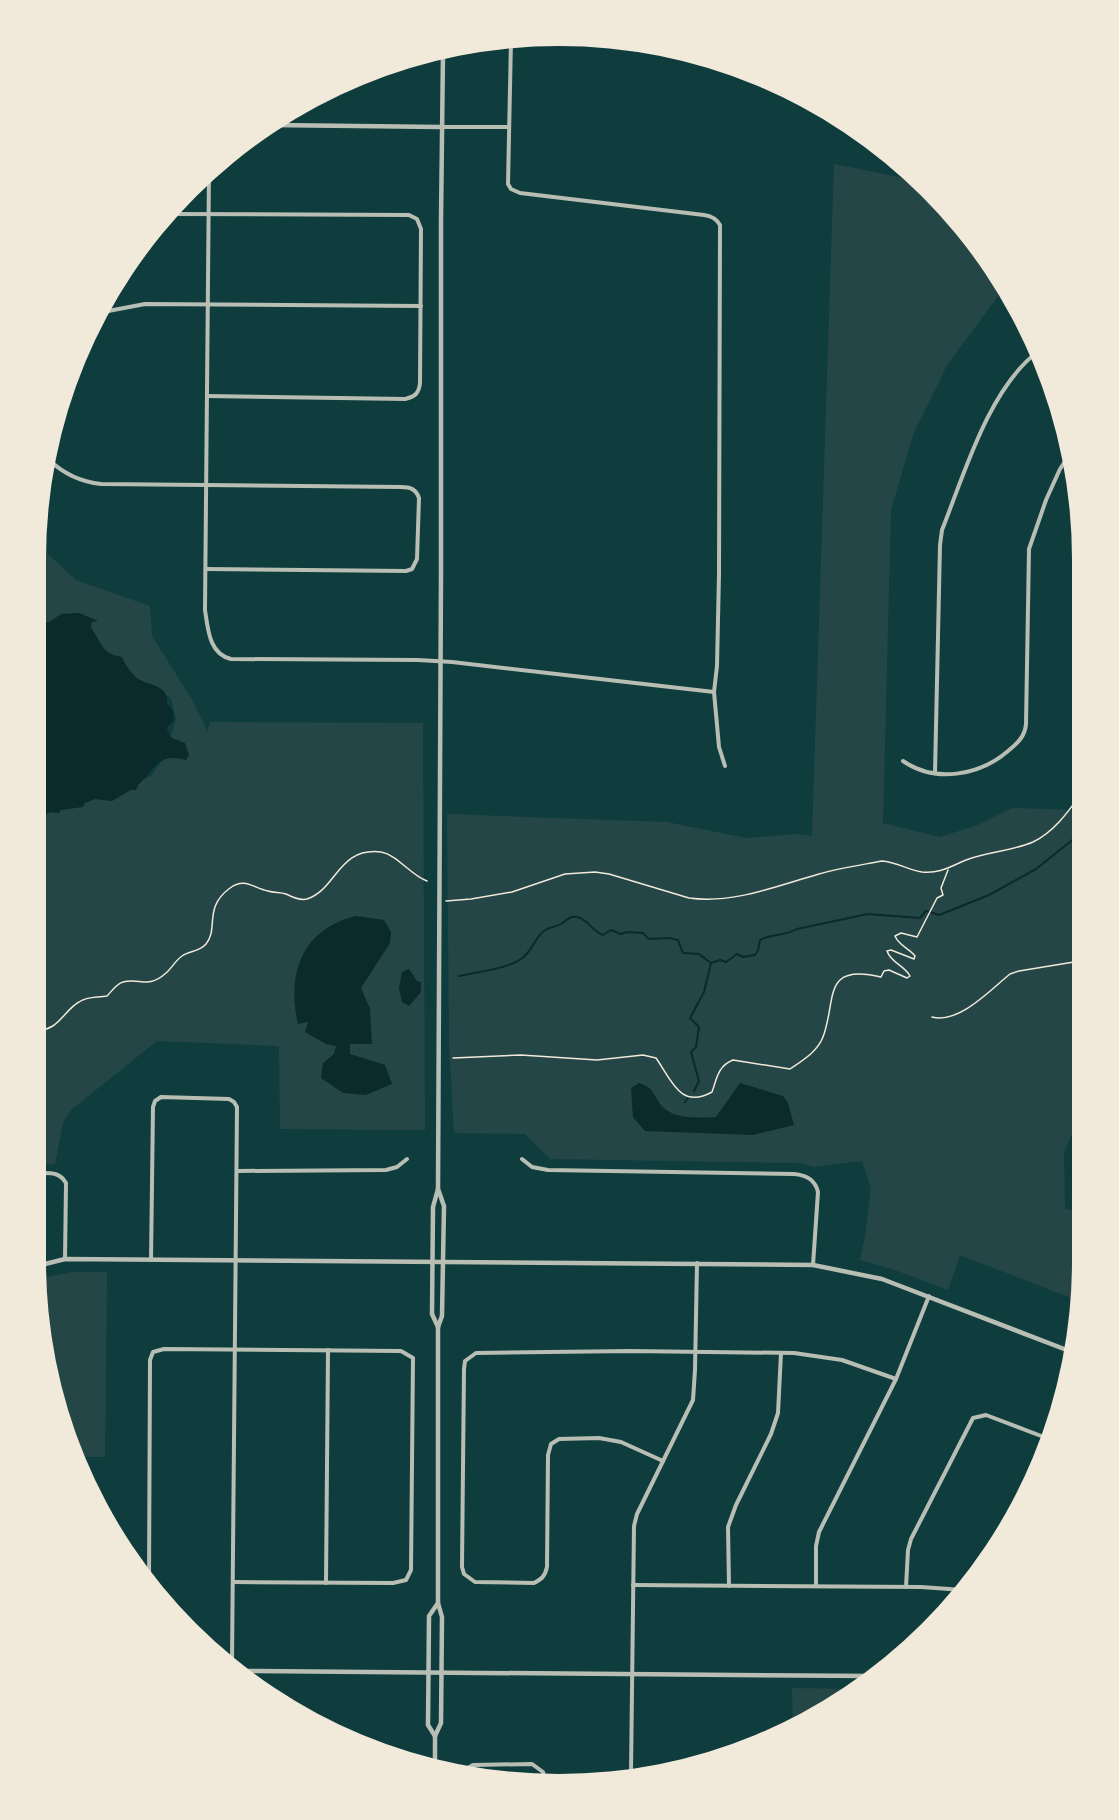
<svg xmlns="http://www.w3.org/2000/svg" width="1119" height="1820" font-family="'Source Serif 4',serif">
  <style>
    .green { fill: #244646 }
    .water { fill: #0a2a2b }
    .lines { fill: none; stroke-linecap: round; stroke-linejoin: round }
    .stream { stroke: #0a2a2b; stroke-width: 2 }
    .path { stroke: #f1e9da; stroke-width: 1.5 }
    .minor { stroke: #b8beb3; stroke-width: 4 }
    .tertiary { stroke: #b8beb3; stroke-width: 4.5 }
  </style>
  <rect width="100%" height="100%" fill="#0f3d3e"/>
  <g class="green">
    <path d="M834,164L909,179L913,176L953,215L1005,287L947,365L913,435L891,510L883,823L940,837L978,825L1012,808L1081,810L1079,1117L1064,1152L1065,1209L1079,1211V1301L960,1255L948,1290L892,1269L860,1260L865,1237L871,1187L862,1161L813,1167L801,1163L550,1159L525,1134L454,1133L449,1043L447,814L667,822L746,838L798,834L812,836Z"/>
    <path d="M40,547L76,580L150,606L152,636L193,701L206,728V734L210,722L423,723L425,1130L280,1129L279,1046L157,1041L71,1110L63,1123L55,1164H46L43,1107L37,1108L39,818L64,806L113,795L151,776L164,758L176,720L171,698L145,682L120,674L40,627Z"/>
    <path d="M1082,555L1081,755L1078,758L1082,556Z"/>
    <path d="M72,1272H107L105,1457H79L64,1428L39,1279Z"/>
    <path d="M792,1688L858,1689L851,1696L793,1724Z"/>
  </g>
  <g class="water">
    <path d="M79,613L98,621L92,622L91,628C102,642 101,654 122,657C125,665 133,676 140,680C152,686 169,686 167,704C174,709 174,713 173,722L168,726L167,731L172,738L185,743L189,755L186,760C157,752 157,768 138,785L136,790H131L112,801L95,799L85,803L83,807L61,810L59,813L49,812L39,821L40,622H49L61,614Z"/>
    <path d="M356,916L384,920L391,932L390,943L361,988L370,1009L372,1044H350V1054L385,1065L392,1084L366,1095L343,1093L321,1078L323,1063L334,1054L336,1046L326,1044L305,1032L308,1022L298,1024C289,986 295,944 334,924C341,920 349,918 356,916Z"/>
    <path d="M409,969L417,981L421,982V992L409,1006L402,1002L399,988L402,972Z"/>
    <path d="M639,1083C657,1088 653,1099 665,1109C676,1119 703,1118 716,1117L740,1083L783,1096L788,1103L794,1125L753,1135L645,1131L633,1117L631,1088Z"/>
  </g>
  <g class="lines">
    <g class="stream">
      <path d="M711,963L720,960L726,962L737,954L743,957L755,955L758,950L760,940C771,934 785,936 797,929L868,914L920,918L926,911L939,915L989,895L1036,869L1081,833"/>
      <path d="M459,976C476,972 507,969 521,959C533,951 535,937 544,931C549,927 556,927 561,924C567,920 569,916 577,917C588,919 593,932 603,935L611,930L621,934L627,932L643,933L649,939L669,938L678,940L683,953L699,954L711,963"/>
      <path d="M694,1091L699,1081L691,1052L696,1047L699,1027L690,1018L704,992L711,963"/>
      <path d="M685,1102L688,1098"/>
    </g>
    <g class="path">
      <path d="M446,901L471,899L512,892L565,874L595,872L609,874L689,898C734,904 776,886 819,874C840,868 861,865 882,861C896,862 909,870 922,872C940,874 951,866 966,860C987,852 1012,851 1033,842C1054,832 1068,812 1081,794"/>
      <path d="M932,1017C959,1024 990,990 1010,974L1019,971L1080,961"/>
      <path d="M37,1029C57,1033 64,1010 79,1002C88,996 97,998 107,996C112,991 116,984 123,982C140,977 147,990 166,973C172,968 175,961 182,956C189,951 199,952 206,944C219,928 203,908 230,888C245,877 253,888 268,891C274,893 280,892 286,894C292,897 300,901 307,899C337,889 338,847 381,852C398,855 410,875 427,881"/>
      <path d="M453,1058L521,1055L597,1060L643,1055L656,1058C671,1079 680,1110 712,1092C717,1078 718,1066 733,1060L790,1069C803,1060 817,1052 823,1037C837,1000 821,963 881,977L884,971L889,970L907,978L910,976C904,965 891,963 887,951L891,950L914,959L915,956C909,948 899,946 895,936L901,933L917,937L937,898L943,895L941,888L948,870"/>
    </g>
    <g class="minor">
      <path d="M511,40L508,184L511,189L520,193L704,215C711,216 716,218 720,225L719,574L717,666L714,692L719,747L725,766"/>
      <path d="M442,127H509"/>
      <path d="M209,171L205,610C208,629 209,654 231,659L418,660L452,662L714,692"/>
      <path d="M170,214L409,215L417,219L421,229L420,383C419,393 415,397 405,399L207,396"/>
      <path d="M103,312L145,304L421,306"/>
      <path d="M49,460C63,473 81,482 101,484L401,487C410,487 416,489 419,498L417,559L412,569L406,571L206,569"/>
      <path d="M903,761C935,783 979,776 1008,751C1018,743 1025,736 1026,724L1029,549L1046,500L1060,469L1070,454"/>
      <path d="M935,773L940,545L942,530C964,475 988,391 1036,353"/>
      <path d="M522,1159L532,1167L548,1170L794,1174C806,1175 815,1179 818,1192L813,1265"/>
      <path d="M237,1171L386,1170L397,1167L407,1159"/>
      <path d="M37,1173C49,1173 59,1171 66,1183L65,1259"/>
      <path d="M151,1260L153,1107L155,1101L161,1097L229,1099L234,1102L237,1107L232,1662"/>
      <path d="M663,1461L621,1442L599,1438L559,1439L551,1444L548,1455L547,1567C545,1576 542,1579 534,1583L475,1582L464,1574L462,1567L464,1369L465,1361L476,1353L630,1351L794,1353L842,1360L896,1379"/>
      <path d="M149,1583L150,1360L153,1352L164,1349L401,1351L413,1358L411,1570L406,1580L393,1583L233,1582"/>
      <path d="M326,1583L328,1350"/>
      <path d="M633,1585L921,1587L963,1590"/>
      <path d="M729,1586L728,1527L736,1505L771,1434L778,1413L781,1353"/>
      <path d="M816,1586V1546L819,1532L896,1379L929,1296"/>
      <path d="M906,1587L908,1550L911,1539L973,1418L986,1415L1049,1439"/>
      <path d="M466,1769L473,1765L532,1764L543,1772L546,1782"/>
      <path d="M631,1772L634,1526L637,1514L693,1400L695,1370L697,1263"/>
    </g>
    <g class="tertiary">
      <path d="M271,125L441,127"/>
      <path d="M37,1266L65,1259L813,1265L882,1279L1072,1352"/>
      <path d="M438,1327L432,1314L433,1207L438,1189L441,573V220L443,52"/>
      <path d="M242,1671L871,1676"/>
      <path d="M435,1736L428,1725L429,1616L438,1603"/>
      <path d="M435,1764V1736L441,1723L442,1617L438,1603V1327L442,1316L444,1206L438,1189"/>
    </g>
  </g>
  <path d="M0 0H1119V1820H0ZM559 46H559A513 513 0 0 1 1072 559V1261A513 513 0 0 1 559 1774H559A513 513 0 0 1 46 1261V559A513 513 0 0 1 559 46Z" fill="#f1e9da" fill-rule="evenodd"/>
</svg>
